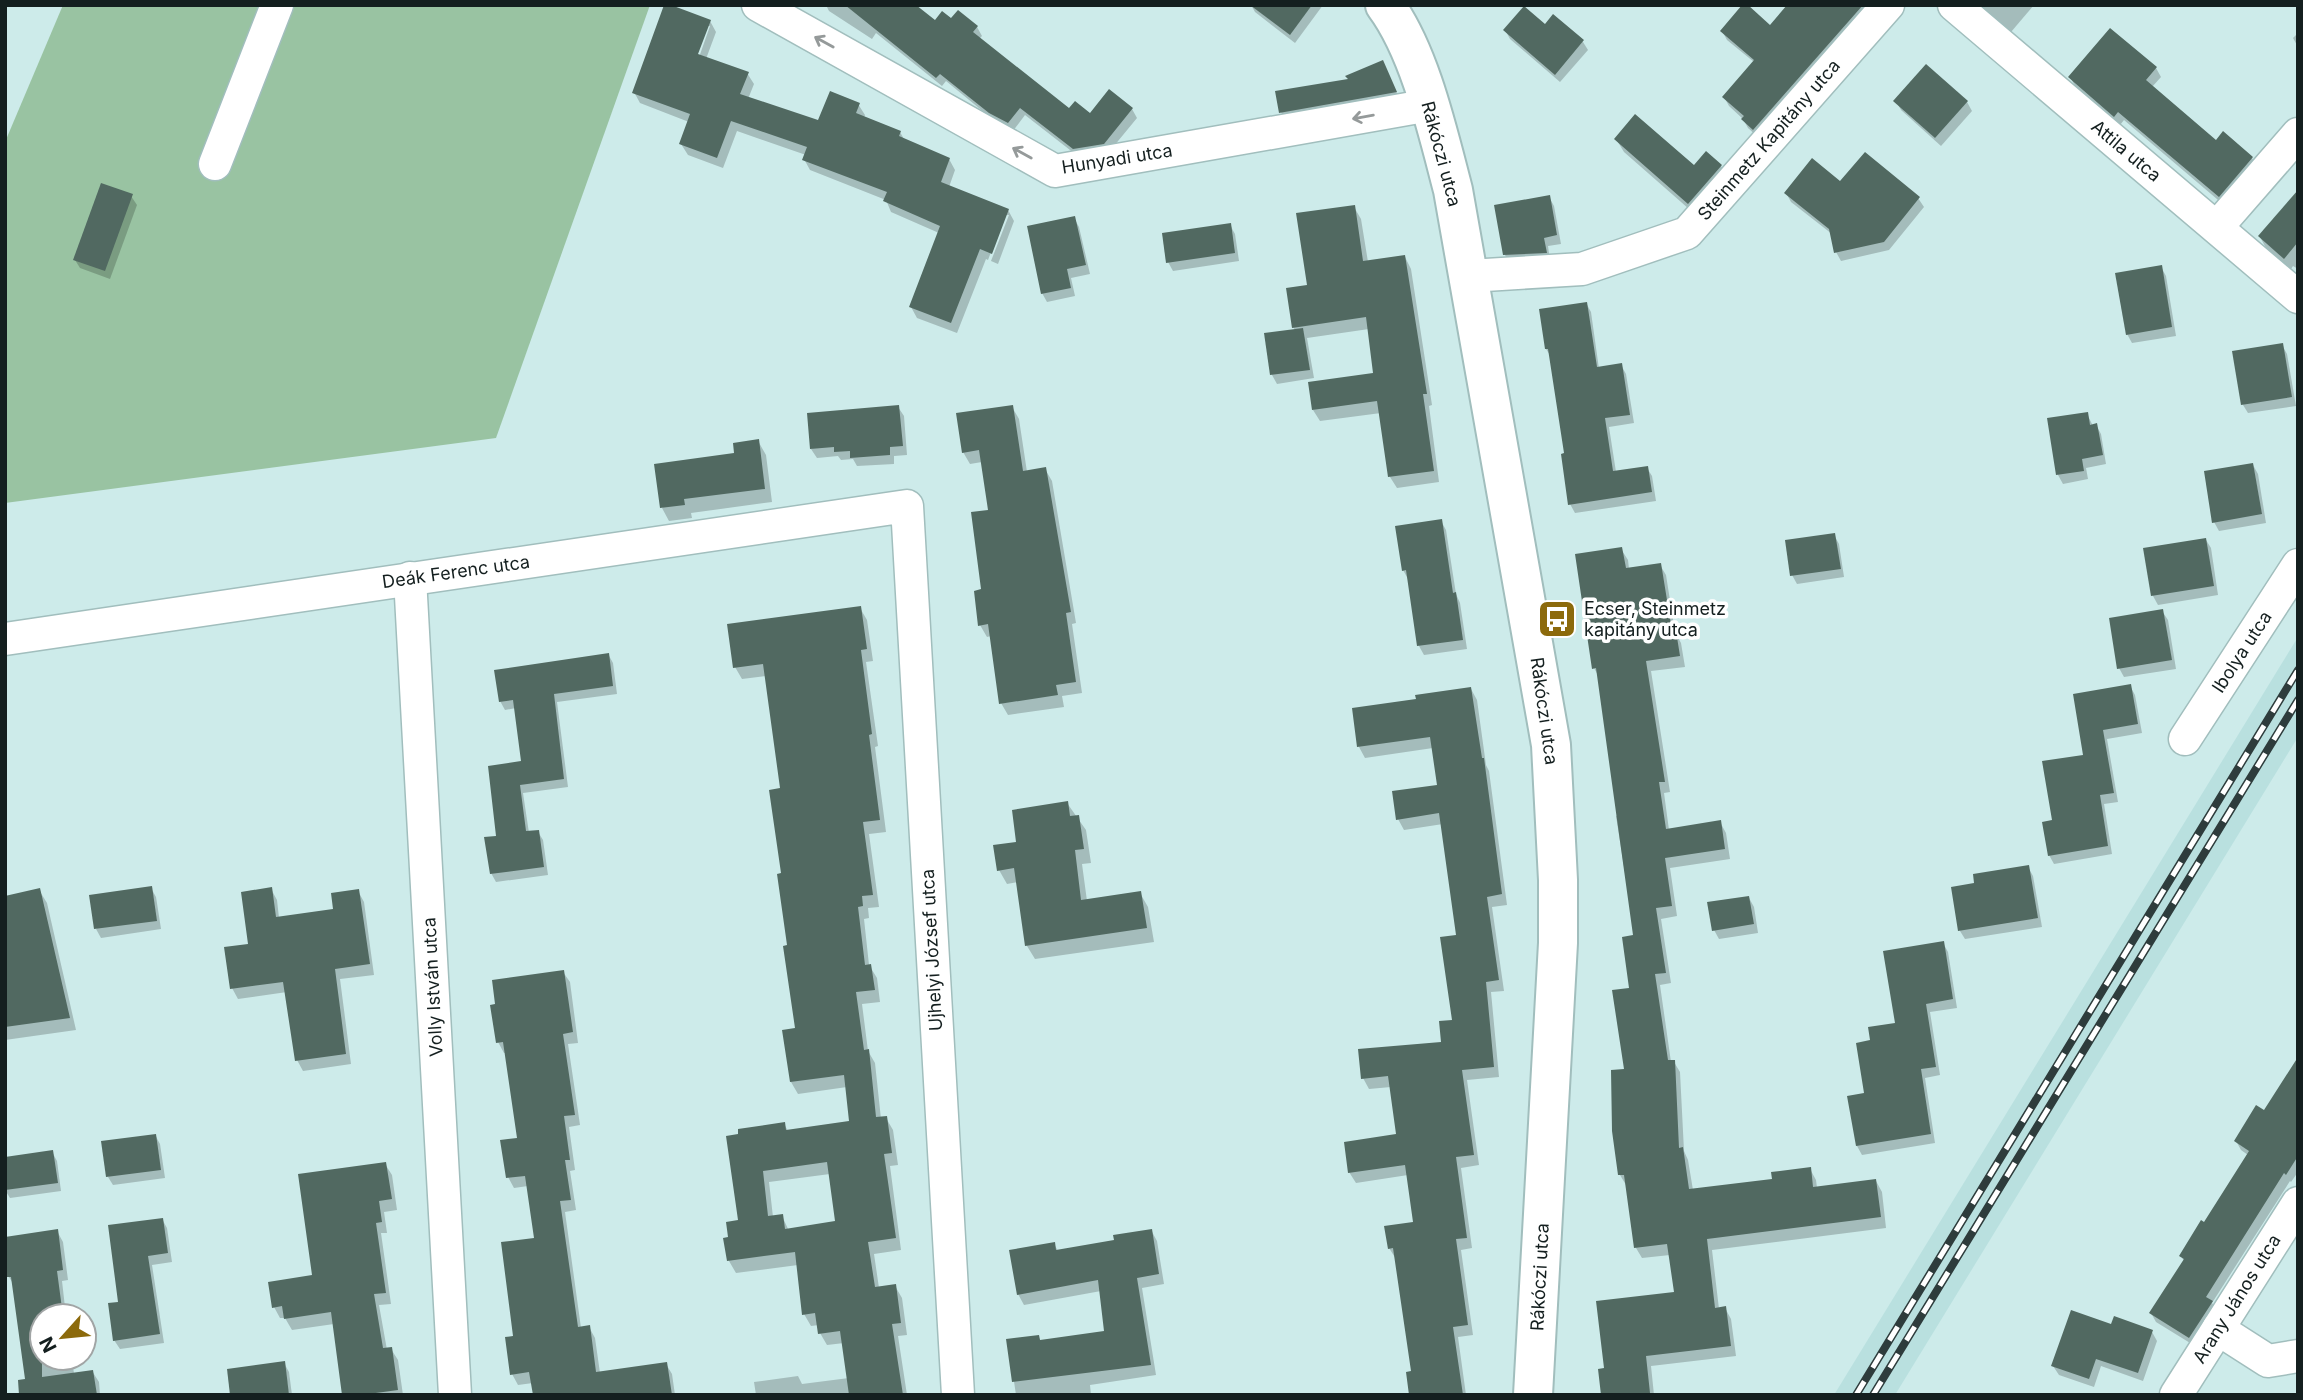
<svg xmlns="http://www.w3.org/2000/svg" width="2303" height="1400" font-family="Inter,sans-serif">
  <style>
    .built { fill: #b9e0df }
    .green { fill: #99c3a2 }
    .shadow { fill: #0003; fill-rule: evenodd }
    .building { fill: #516961; fill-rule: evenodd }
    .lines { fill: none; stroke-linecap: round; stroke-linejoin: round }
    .minor-casing { stroke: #a1bebd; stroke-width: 35 }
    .major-casing { stroke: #a1bebd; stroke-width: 42 }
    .minor { stroke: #fff; stroke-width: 32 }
    .major { stroke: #fff; stroke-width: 38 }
    .rail-casing { stroke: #2e3c3c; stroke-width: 8 }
    .rail { stroke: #fff; stroke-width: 5; stroke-dasharray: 16; stroke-linecap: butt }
    .oneway { stroke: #959a9a }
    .labels { text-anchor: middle; stroke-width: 7; stroke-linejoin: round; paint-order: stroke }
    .street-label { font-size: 18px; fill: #141f1f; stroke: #fff }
    .poi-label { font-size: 18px; fill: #141f1f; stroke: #fff; text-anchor: start }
  </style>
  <rect width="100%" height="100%" fill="#cdebea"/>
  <path class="built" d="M2298,637V737L1895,1395H1834Z"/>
  <path class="green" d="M63,5H650L496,438L5,503V142Z"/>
  <g class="shadow">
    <path d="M826,5H914L935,22L952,21L977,27L982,36L979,39L1069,111L1091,115L1132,109L1137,118L1109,152L1079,157L1025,115L1013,131L996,122L946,81L942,86L876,33L872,39L829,11Z"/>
    <path d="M1251,5H1323L1295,43L1255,12Z"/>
    <path d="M1790,5H1876L1759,138L1748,128L1743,119L1729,106L1724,97L1754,62L1727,40L1722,31L1770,27Z"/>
    <path d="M1978,5H2034L2011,32Z"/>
    <path d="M1553,16L1583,42L1588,50L1560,82L1510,39L1505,30L1545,27Z"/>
    <path d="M710,21L716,32L706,59L747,73L754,84L748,99L819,122L858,104L865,115L864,118L900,132L905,141L949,159L955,170L949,187L1008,210L1014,221L998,264L991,261L1009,215H1005L988,260L986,259L957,333L917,318L911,307L939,233L891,212L886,200L810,170L804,159L806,155L737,131L723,168L688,155L681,144L689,122L640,103L634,92ZM706,26H710L697,63L694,62Z"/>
    <path d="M2298,33V47L2293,38Z"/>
    <path d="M1383,63L1403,106L1288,126L1281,112Z"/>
    <path d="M2156,68L2161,77L2152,87L2216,143L2224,134L2252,158L2257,167L2224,205L2124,120L2120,125L2075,86L2070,77Z"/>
    <path d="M1896,101L1967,102L1972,111L1941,146L1901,110Z"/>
    <path d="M1616,139L1694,167L1706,154L1721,166L1729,180L1697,216L1624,152Z"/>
    <path d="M1840,184L1918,198L1924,207L1889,250L1841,261L1836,252L1832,234L1791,202L1786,193Z"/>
    <path d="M131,196L137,205L110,279L80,268L75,260Z"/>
    <path d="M1549,197L1554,206L1561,244L1548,246L1550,261L1510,264L1505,255Z"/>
    <path d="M2298,202V269L2293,266L2291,269L2266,248L2260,237Z"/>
    <path d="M1354,207L1361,219L1368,262L1405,257L1411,269L1432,405L1429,406L1439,482L1397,488L1390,477L1381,413L1320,421L1313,410L1375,374L1369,329L1307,338L1314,378L1277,384L1272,375L1266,334L1295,330L1293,327L1309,286Z"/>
    <path d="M1074,218L1079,227L1090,274L1071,278L1075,296L1047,302L1042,293Z"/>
    <path d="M1230,225L1235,234L1239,261L1173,271L1168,262Z"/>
    <path d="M2161,267L2166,276L2176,336L2132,343L2127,334Z"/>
    <path d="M1586,303L1591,312L1599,369L1621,365L1626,374L1634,423L1609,427L1616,472L1647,468L1652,476L1656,501L1575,513L1570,504L1566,455L1552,358L1546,349Z"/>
    <path d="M2282,345L2287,354L2296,406L2248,413L2243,405Z"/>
    <path d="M898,407L904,416L907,455L894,456V464L857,466L853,459L841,460L838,456L817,458L811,449Z"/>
    <path d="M1012,407L1019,419L1027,472L1045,469L1052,481L1076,623L1072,624L1082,693L1062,696L1064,707L1008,715L1001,703L991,636L987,637L980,625L990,511L982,462L970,464L963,452Z"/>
    <path d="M2087,414L2093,426L2096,425L2101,434L2106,464L2086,468L2088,479L2063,484L2058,475L2049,420Z"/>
    <path d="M758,441L766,455L772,502L691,513L692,518L669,521L662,508Z"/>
    <path d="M2253,465L2258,474L2266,523L2219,531L2214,522Z"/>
    <path d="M1441,521L1446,530L1456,594L1460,603L1467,649L1424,655L1419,646L1408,579L1403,570Z"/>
    <path d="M1834,535L1839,544L1844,577L1797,584L1792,575Z"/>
    <path d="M2206,540L2211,548L2218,595L2158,605L2153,596L2145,550Z"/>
    <path d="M1621,549L1628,560L1629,569L1660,565L1666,575L1675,632L1681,643L1685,667L1651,671L1670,792L1664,793L1669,830L1720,822L1726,833L1730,859L1670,868L1677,916L1661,919L1671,983L1660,985L1671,1062H1674L1680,1072L1684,1151L1688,1160L1693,1190L1774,1181L1810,1169L1816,1180L1817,1188L1876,1181L1882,1192L1886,1228L1712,1250L1719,1309L1725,1308L1731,1319L1736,1356L1651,1366L1654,1395H1603L1606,1370L1675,1293L1670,1255L1642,1258L1636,1248L1626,1185L1620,1175L1635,937L1616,816L1619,815L1599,677L1594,668Z"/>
    <path d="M860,608L867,620L873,661L866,662L878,746L875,747L886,832L869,834L879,907L868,908L869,918L864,919L869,965L877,978L880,1002L862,1004L868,1051L875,1063L881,1119L886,1118L893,1130L898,1165L890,1166L901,1250L874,1254L879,1288L895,1286L902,1298L907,1335L898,1336L907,1395H756L754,1382L798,1376L802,1384L849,1378L844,1343L827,1345L820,1333L819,1325L811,1326L804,1314L798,1265L736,1273L729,1261L730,1239L784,1124L788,1131L851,1123L847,1087L798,1094L791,1082L784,1031L797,1029L783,875L782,790L766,676L742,679L735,667ZM830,1174L837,1223L789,1231L782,1216L773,1217L769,1182Z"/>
    <path d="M2162,611L2168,620L2176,669L2124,677L2119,668Z"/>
    <path d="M608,654L613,663L617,694L557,702L568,787L523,793L529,833L538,832L543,840L548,875L496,882L491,873L498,837L523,763L516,708L505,710L500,701Z"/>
    <path d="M2130,686L2135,695L2142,733L2107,739L2118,802L2104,804L2112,854L2054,864L2049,855L2054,822L2085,756Z"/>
    <path d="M1471,689L1477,700L1486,765L1489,771L1507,905L1492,907L1504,991L1491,992L1499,1077L1467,1080L1479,1165L1461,1168L1472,1248L1461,1250L1473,1335L1458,1337L1466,1395H1411L1413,1372L1396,1259L1389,1248L1415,1223L1408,1175L1356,1183L1349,1172L1398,1135L1391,1087L1369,1089L1363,1078L1443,1043L1453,1021L1458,936L1443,824L1404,830L1398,819L1439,786L1433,748L1365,758L1359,747L1354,710L1418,701Z"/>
    <path d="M1067,803L1086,830L1091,863L1082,864L1087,901L1140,893L1148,907L1154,942L1035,959L1027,946L1018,882L1007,884L999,870Z"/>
    <path d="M2028,867L2033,876L2042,927L1965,939L1960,931L1976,885Z"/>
    <path d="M151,888L156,897L161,929L101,938L96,929Z"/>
    <path d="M271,889L277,900L279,918L335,910L358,891L364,902L374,975L340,979L351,1064L303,1071L297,1060L287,992L238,999L232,988Z"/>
    <path d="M39,890L47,903L76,1030L5,1040V977Z"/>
    <path d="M1749,898L1754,907L1758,933L1719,939L1714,930Z"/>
    <path d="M1943,943L1948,952L1957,1008L1930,1012L1940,1075L1925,1078L1935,1143L1862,1155L1857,1146L1849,1097L1866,1094L1872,1042L1897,1025Z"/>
    <path d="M563,972L570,982L578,1043L568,1044L580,1125L569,1127L575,1170L570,1171L576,1210L565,1212L581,1328L589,1327L595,1338L600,1373L666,1364L672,1374L675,1395H534L533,1383L518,1385L512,1374L515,1337L536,1239L528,1186L514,1188L508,1177L519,1140L506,1053H504L498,1042Z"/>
    <path d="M2298,1059V1172L2291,1182L2290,1181L2212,1303L2217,1311L2195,1346L2156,1322L2151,1313L2184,1261L2181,1256L2205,1225L2248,1155L2241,1150L2236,1141L2265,1113Z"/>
    <path d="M155,1135L160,1144L165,1178L113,1185L108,1177Z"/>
    <path d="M52,1152L57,1161L61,1191L10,1198L5,1190V1159Z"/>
    <path d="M385,1164L392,1175L397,1210L384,1212L387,1233H381L391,1304L379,1305L387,1350L391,1349L398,1360L403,1395H344L334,1324L292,1330L285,1318H280L274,1307L313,1277Z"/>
    <path d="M162,1219L167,1228L172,1262L152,1265L164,1343L120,1349L114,1340L120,1303Z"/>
    <path d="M1151,1230L1157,1241L1164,1284L1142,1288L1156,1375L1090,1385L1091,1395H1016L1008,1341L1038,1336L1041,1342L1106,1332L1101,1291L1024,1305L1018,1294L1054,1244L1058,1251L1116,1241Z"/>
    <path d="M57,1231L63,1242L68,1280L62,1281L66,1316H42V1358H72L74,1374L92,1371L99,1382L100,1395H29L14,1285L9,1277Z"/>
    <path d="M2112,1326L2152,1332L2157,1341L2143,1381L2101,1366L2094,1387L2059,1375L2053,1366Z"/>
    <path d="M284,1363L289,1372L292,1395H232Z"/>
  </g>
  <g class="building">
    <path d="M664,5H671L711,20L698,54L749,72L740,94L818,120L830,91L860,103L856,113L901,131L899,136L950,158L941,182L1009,209L992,254L980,249L951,323L909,307L940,226L883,201L887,192L802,160L807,147L731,121L717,158L679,144L690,114L632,93Z"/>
    <path d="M845,5H916L935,20L942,11L951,18L958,10L978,26L973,32L1069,108L1075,101L1090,113L1109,89L1133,108L1104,144L1073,149L1020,108L1008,123L989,113L940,74L936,78Z"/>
    <path d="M1250,5H1312L1290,35Z"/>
    <path d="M1742,5H1748L1770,25L1787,5H1863L1753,130L1741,119L1744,116L1722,97L1754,60L1720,31Z"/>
    <path d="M1524,6L1545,24L1553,14L1584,40L1555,75L1503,30Z"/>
    <path d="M2110,28L2157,67L2146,80L2216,140L2223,131L2253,157L2219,197L2118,112L2114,117L2068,77Z"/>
    <path d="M1383,60L1397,92L1279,113L1275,91L1348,79L1345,76Z"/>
    <path d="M1926,64L1968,101L1935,138L1893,101Z"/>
    <path d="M1635,114L1694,165L1706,151L1722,165L1688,204L1614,139Z"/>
    <path d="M1865,152L1920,197L1884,242L1834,253L1829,229L1784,193L1812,158L1840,181Z"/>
    <path d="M101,183L133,194L105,271L73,260Z"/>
    <path d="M2298,190V242L2284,259L2258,236Z"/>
    <path d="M1550,195L1557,235L1544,238L1547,253L1503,255L1494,205Z"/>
    <path d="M1355,205L1363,261L1405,255L1427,394H1423L1434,471L1388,477L1377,401L1312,410L1308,382L1373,373L1366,317L1292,328L1286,288L1307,285L1296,213Z"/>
    <path d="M1075,216L1086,265L1067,269L1071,288L1041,294L1027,226Z"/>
    <path d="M1231,223L1235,253L1166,263L1162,233Z"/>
    <path d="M2162,265L2172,327L2126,335L2115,273Z"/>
    <path d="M1587,302L1597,367L1622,363L1630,415L1605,418L1613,471L1648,466L1652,492L1568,505L1561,454L1564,453L1548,349H1545L1539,309Z"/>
    <path d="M1303,328L1310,370L1270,375L1264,333Z"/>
    <path d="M2283,343L2292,397L2241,405L2232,351Z"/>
    <path d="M899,405L903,446L890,447V455L850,458V451L834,452V447L810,449L807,413Z"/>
    <path d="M1013,405L1023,471L1046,467L1071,612L1066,613L1076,682L1056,685L1058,695L999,704L988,624L978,626L974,591L981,589L971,512L988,510L979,450L962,453L956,413Z"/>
    <path d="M2088,412L2090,425L2097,423L2103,455L2082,459L2084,471L2056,475L2047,418Z"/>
    <path d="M759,439L765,489L684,499L685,505L660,508L654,464L734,453L733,443Z"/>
    <path d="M2253,463L2262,514L2212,523L2204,471Z"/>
    <path d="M1442,519L1453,593L1456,592L1463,640L1417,646L1406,570L1402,571L1395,526Z"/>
    <path d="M1835,533L1841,569L1790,576L1785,540Z"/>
    <path d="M2206,538L2214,586L2151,596L2143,548Z"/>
    <path d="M1622,547L1626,568L1661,563L1672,631H1676L1680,656L1646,661L1665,782H1659L1666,829L1721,820L1725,849L1665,858L1672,906L1656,908L1666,973L1655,974L1668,1060H1675L1679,1148L1683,1147L1689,1189L1772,1179L1771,1172L1811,1167L1813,1187L1876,1179L1881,1217L1707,1239L1715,1308L1726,1306L1731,1346L1646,1356L1650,1393L1601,1395L1598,1369L1604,1368L1596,1301L1674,1292L1667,1244L1634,1248L1624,1175H1618L1612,1131L1611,1070L1624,1069L1612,990L1629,988L1622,937L1633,935L1596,668L1592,669L1575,554Z"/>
    <path d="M861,606L867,649L861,650L872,734L869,735L880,820L863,822L873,895L862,896L863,906L858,907L865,965L871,964L875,990L856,992L864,1050L869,1049L876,1117L887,1116L892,1153L884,1154L896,1238L868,1242L875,1287L896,1284L901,1323L892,1324L903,1395H849L840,1331L818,1334L815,1313L802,1315L795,1252L727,1261L723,1238L728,1237L726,1222L738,1220L726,1136L738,1134V1129L785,1122L786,1130L849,1121L844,1075L790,1082L782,1030L795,1028L783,946L787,945L777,874L781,873L769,790L780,788L763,664L733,668L727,624ZM827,1162L835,1221L785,1229L783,1214L768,1216L763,1171Z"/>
    <path d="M2163,609L2172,660L2117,669L2109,618Z"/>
    <path d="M609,653L613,686L554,694L564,779L520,785L526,831L539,830L544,867L490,874L484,837L496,836L488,766L521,761L513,700L499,702L494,670Z"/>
    <path d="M2131,684L2138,724L2103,730L2114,793L2100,795L2108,846L2048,856L2042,822L2052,820L2042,761L2083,755L2073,694Z"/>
    <path d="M1471,687L1482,758H1484L1502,894L1487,897L1499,980L1486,982L1494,1067L1462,1070L1474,1155L1456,1157L1467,1238L1456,1239L1468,1325L1453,1327L1463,1395H1409L1406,1372L1411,1371L1393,1248L1388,1249L1384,1226L1413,1222L1405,1165L1348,1173L1344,1142L1396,1134L1388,1076L1361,1079L1358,1049L1441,1042L1439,1021L1452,1020L1440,937L1456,935L1439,813L1396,820L1392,791L1437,785L1430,737L1357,747L1352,708L1416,699L1415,695Z"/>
    <path d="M1068,801L1070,816L1079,815L1084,849L1075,850L1081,900L1141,891L1147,928L1025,946L1014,868L997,871L993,845L1016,842L1012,810Z"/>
    <path d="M2029,865L2038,918L1958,931L1951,887L1974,883L1973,874Z"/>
    <path d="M152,886L157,921L94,929L89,895Z"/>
    <path d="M272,887L276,917L333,909L331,893L359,889L370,964L335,969L346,1054L295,1061L283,982L230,989L224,947L248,944L241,892Z"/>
    <path d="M40,888L70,1018L5,1027V896Z"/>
    <path d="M1749,896L1754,924L1712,931L1707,902Z"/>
    <path d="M1944,941L1953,999L1926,1004L1936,1067L1921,1069L1931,1134L1856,1146L1847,1096L1864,1093L1856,1043L1870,1040L1868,1027L1895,1023L1883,951Z"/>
    <path d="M564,970L573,1032L563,1034L575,1115L564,1116L570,1160H565L571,1200L560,1201L578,1327L590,1325L596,1372L667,1362L672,1395H533L529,1372L510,1375L505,1337L513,1336L501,1242L534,1238L525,1176L506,1178L500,1140L517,1138L503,1042L496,1043L490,1005L495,1004L492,980Z"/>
    <path d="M2298,1057V1156L2286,1175L2284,1173L2206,1297L2213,1301L2189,1338L2149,1313L2184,1259L2179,1256L2201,1220L2204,1222L2249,1151L2234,1141L2256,1105L2264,1110Z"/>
    <path d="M156,1134L161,1170L106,1177L101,1141Z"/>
    <path d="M53,1150L58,1183L5,1190V1157Z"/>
    <path d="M386,1162L392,1199L379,1201L382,1222L376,1223L386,1293L374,1294L383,1348L392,1347L398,1390L361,1395H342L331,1312L284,1319L282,1306L272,1308L268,1282L312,1275L298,1174Z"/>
    <path d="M163,1218L168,1253L148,1256L160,1334L113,1341L108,1303L118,1302L108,1225Z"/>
    <path d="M58,1229L63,1270L57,1271L63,1316H42V1377L93,1370L97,1395H19L18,1380L25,1379L11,1277H7L5,1264V1237Z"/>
    <path d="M1152,1229L1159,1274L1137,1278L1151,1365L1012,1382L1006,1339L1039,1335L1040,1340L1104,1331L1098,1280L1017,1295L1009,1250L1055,1242L1056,1250L1114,1240L1113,1235Z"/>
    <path d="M2071,1310L2111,1324L2114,1316L2153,1330L2138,1373L2096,1359L2089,1379L2051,1366Z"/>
    <path d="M285,1361L289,1395H230L227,1369Z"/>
  </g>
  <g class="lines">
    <defs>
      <g id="minor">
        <path d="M758,5L1055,171L1430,105"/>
        <path d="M1954,5L2298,297"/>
        <path d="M215,164L277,5"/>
        <path d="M2217,227L2298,134"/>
        <path d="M1469,276L1582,269L1687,233L1888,5"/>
        <path d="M410,578L455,1395"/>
        <path d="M5,639L907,506L958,1395"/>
        <path d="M2185,739L2298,565"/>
        <path d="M2218,1329L2268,1361L2298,1356"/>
        <path d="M2176,1395L2298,1203"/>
      </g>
      <path id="major" d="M1385,5C1420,52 1438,133 1453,190L1551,745L1558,880V943L1533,1395"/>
    </defs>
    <use href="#minor" class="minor-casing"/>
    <use href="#major" class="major-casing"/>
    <use href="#minor" class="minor"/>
    <use href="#major" class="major"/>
    <defs>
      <g id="rail">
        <path d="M1856,1395L2298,670"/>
        <path d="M1873,1395L2298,700"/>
      </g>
    </defs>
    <use href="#rail" class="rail-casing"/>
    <use href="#rail" class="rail"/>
  </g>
  <defs><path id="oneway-shaft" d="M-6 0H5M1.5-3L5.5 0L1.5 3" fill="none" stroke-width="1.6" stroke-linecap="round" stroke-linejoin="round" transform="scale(1.75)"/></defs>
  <g class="oneway">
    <use href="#oneway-shaft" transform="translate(824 42) rotate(-151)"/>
    <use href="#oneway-shaft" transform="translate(1363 117) rotate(170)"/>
    <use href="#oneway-shaft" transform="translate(1022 153) rotate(-151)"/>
  </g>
  <defs>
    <symbol id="bus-square" viewBox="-11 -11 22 22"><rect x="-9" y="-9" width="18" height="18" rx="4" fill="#8c6a0c" stroke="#fff"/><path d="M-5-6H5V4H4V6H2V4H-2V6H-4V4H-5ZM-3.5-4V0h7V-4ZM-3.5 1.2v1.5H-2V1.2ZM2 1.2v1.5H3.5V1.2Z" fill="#fff"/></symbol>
  </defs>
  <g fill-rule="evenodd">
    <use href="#bus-square" x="1535" y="597" width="44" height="44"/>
  </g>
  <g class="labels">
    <g class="street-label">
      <text transform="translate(1769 140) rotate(-49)" y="6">Steinmetz Kapitány utca</text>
      <text transform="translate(2126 151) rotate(40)" y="6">Attila utca</text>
      <text transform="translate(1441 154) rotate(75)" y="6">Rákóczi utca</text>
      <text transform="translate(1117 159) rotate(-9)" y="6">Hunyadi utca</text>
      <text transform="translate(456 572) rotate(-8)" y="6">Deák Ferenc utca</text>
      <text transform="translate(2242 652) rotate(-57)" y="6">Ibolya utca</text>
      <text transform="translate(1544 711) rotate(82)" y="6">Rákóczi utca</text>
      <text transform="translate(932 950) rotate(-93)" y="6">Ujhelyi József utca</text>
      <text transform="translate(433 987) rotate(-93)" y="6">Volly István utca</text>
      <text transform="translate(1540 1277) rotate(-87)" y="6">Rákóczi utca</text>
      <text transform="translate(2237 1299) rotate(-58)" y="6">Arany János utca</text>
    </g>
    <g class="poi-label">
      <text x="1584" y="615">Ecser, Steinmetz<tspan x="1584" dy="21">kapitány utca</tspan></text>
    </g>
  </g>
  <rect width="2303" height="1400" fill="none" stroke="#141f1f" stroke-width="14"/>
  <g transform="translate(63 1337) rotate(243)"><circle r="33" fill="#ffffff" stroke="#a1a5a5" stroke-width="2"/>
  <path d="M0-5L12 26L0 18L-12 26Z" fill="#8c6a0c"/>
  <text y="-10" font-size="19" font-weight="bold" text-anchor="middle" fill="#141f1f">N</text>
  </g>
</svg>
